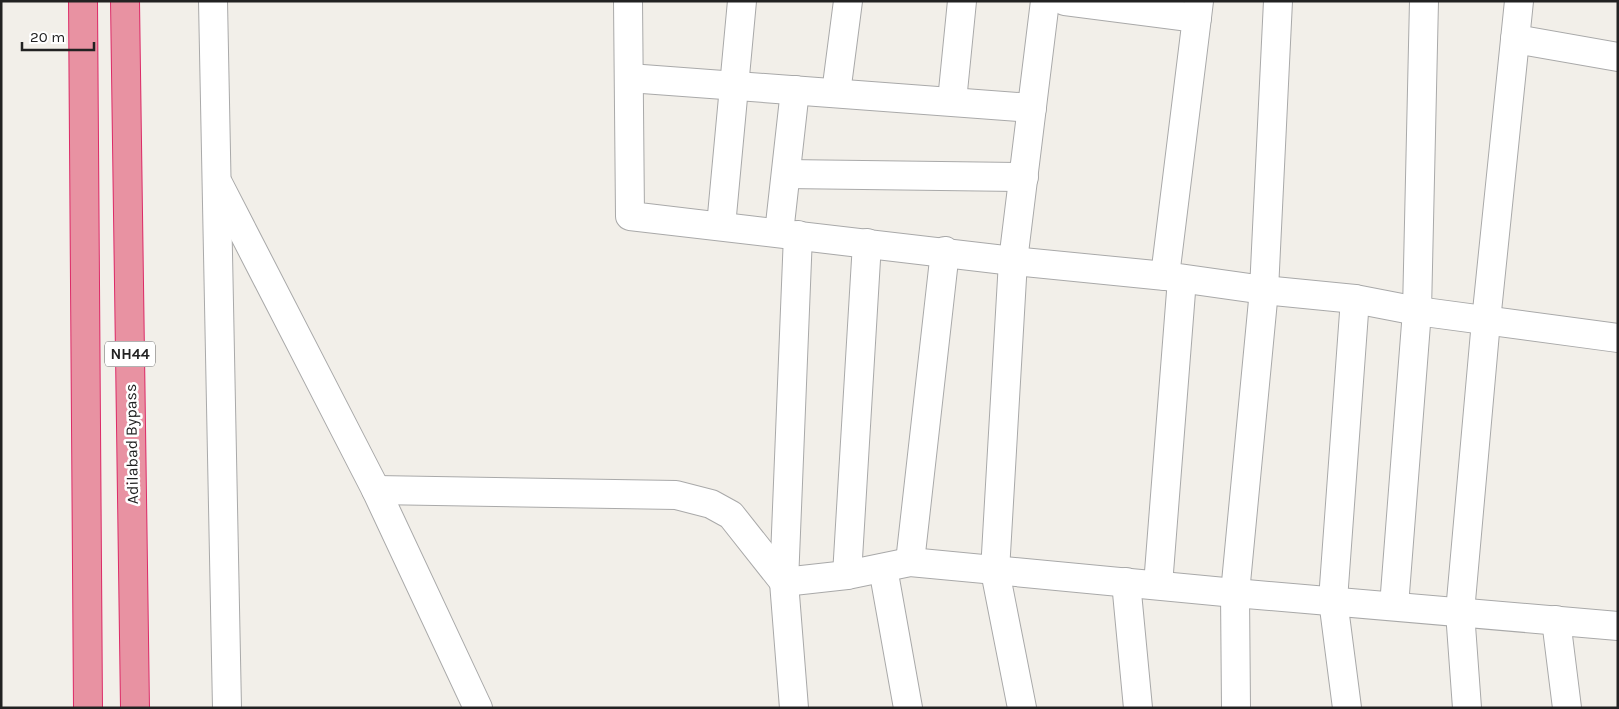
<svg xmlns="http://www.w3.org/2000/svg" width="1619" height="709" font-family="Karla,sans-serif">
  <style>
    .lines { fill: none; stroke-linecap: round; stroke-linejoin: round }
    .minor-casing { stroke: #a9a9a9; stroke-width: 30 }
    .highway-casing { stroke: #dc2a67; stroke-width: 30 }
    .minor { stroke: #fff; stroke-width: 28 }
    .highway { stroke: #e892a2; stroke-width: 28 }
    .labels { text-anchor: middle; stroke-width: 5; stroke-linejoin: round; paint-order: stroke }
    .shield { fill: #fff; stroke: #646464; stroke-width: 1 }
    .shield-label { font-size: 15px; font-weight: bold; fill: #222 }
    .street-label { font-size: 16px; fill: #222; stroke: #fff }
  </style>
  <rect width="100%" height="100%" fill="#f2efe9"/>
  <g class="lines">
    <defs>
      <g id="minor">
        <path d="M213,1L227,708"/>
        <path d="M628,1L630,216L1013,261L1165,276"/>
        <path d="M1065,1L1197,18"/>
        <path d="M1199,1L1165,276L1264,290L1355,299L1417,311L1618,338"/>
        <path d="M1515,39L1618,57"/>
        <path d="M629,78L1032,108"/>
        <path d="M836,93L848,1"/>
        <path d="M952,101L962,1"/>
        <path d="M786,174L1024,177"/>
        <path d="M219,185L376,490L478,708"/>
        <path d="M721,226L742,1"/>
        <path d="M779,233L795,90"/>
        <path d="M376,490L676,495L711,504L731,515L784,582L847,575L910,562L1235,593L1618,626"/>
        <path d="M910,562L945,251"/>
        <path d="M883,568L908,708"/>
        <path d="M847,575L867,243"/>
        <path d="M1126,582L1138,708"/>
        <path d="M1158,585L1182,279"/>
        <path d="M1394,606L1417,311L1424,1"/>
        <path d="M1556,620L1567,708"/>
        <path d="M794,708L784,582L798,235"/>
        <path d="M1022,708L995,571L1013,261L1045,1"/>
        <path d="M1236,708L1235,593L1264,290L1278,1"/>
        <path d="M1347,708L1333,600L1355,299"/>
        <path d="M1467,708L1460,612L1486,321L1519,1"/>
      </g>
      <g id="highway">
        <path d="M83,1L88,708"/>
        <path d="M125,1L135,708"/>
      </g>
    </defs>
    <use href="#minor" class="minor-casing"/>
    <use href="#highway" class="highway-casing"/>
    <use href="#minor" class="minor"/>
    <use href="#highway" class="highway"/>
  </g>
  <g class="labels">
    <rect class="shield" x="105" y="341.5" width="50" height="25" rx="4"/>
    <g class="shield-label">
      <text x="130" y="359">NH44</text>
    </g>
    <g class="street-label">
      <text transform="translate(131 444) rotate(-91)" y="6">Adilabad Bypass</text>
    </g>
  </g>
  <rect width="1619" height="709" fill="none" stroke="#222222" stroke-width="5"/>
  <path d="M22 42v8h72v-8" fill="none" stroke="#222222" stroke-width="2.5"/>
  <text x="30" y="42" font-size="15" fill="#222222" stroke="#ffffff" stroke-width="4" paint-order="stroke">20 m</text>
</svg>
